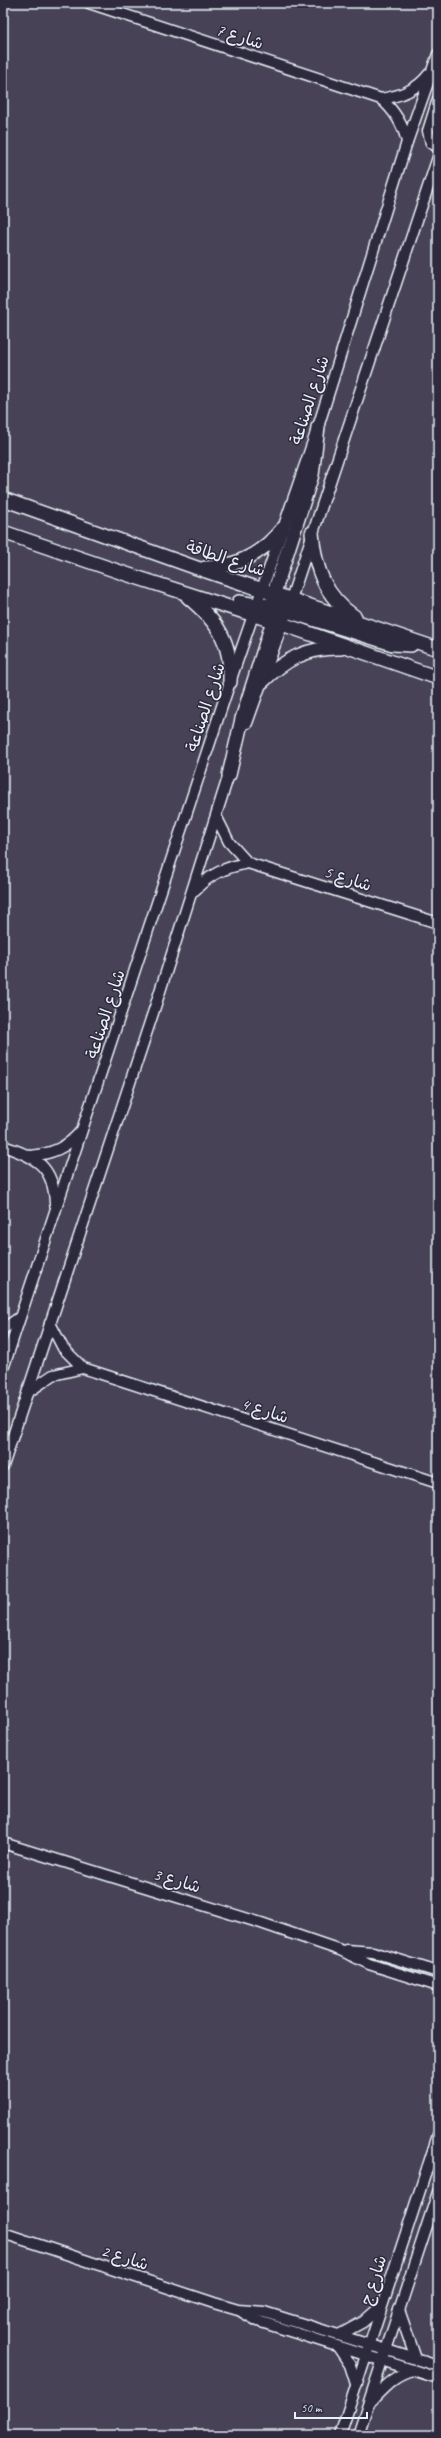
<svg xmlns="http://www.w3.org/2000/svg" width="441" height="2438" font-family="Caveat,'Playpen Sans Arabic',sans-serif">
  <style>
    .built { fill: #464354 }
    .lines { fill: none; stroke-linecap: round; stroke-linejoin: round }
    .minor-casing { stroke: #e8f1f8; stroke-width: 13 }
    .major-casing { stroke: #e8f1f8; stroke-width: 16 }
    .minor { stroke: #2f2a3d; stroke-width: 10 }
    .major { stroke: #2f2a3d; stroke-width: 13 }
    .labels { text-anchor: middle; stroke-width: 3; stroke-linejoin: round; paint-order: stroke }
    .street-label { font-size: 17px; fill: #e8f1f8; stroke: #2f2a3d }
  </style>
  <rect width="100%" height="100%" fill="#3a3648"/>
  <filter id="ink" filterUnits="userSpaceOnUse"><feTurbulence type="fractalNoise" baseFrequency=".025" numOctaves="2"/><feDisplacementMap in="SourceGraphic" scale="8" xChannelSelector="R" yChannelSelector="G"/><feConvolveMatrix kernelMatrix="1 2 1 2 8 2 1 2 1" color-interpolation-filters="sRGB"/></filter>
  <g filter="url(#ink)">
    <rect class="built" x="3" y="3" width="435" height="2432"/>
    <g class="lines">
      <defs>
        <g id="minor">
          <path d="M89,3L381,99C395,111 403,124 407,142"/>
          <path d="M381,99C400,96 417,90 429,74"/>
          <path d="M438,99L428,131L431,143L438,147"/>
          <path d="M247,723L287,611L438,157"/>
          <path d="M217,818L229,842L248,863"/>
          <path d="M195,890C210,874 226,867 248,863L438,923"/>
          <path d="M3,1146C36,1157 54,1166 55,1204"/>
          <path d="M30,1156C51,1154 67,1148 81,1131"/>
          <path d="M50,1323L63,1348L83,1368L438,1483"/>
          <path d="M3,1329L20,1317"/>
          <path d="M3,1369L230,682L318,427L407,142L438,54"/>
          <path d="M28,1392L53,1375L83,1368"/>
          <path d="M3,1466L155,1007L231,768"/>
          <path d="M3,1843L261,1923L340,1950L369,1964L438,1986"/>
          <path d="M346,1950L373,1952L438,1972"/>
          <path d="M3,2233L214,2303L238,2310L264,2312L438,2366"/>
          <path d="M399,2310L416,2359"/>
          <path d="M242,2312L258,2321L438,2378"/>
          <path d="M339,2335L363,2322L380,2307"/>
          <path d="M338,2347L350,2365L356,2384"/>
          <path d="M369,2403C383,2389 394,2375 413,2371"/>
          <path d="M340,2435L438,2135"/>
          <path d="M358,2435L438,2192"/>
        </g>
        <g id="major">
          <path d="M3,499L197,568L438,649"/>
          <path d="M3,532L126,574L282,624L438,678"/>
          <path d="M312,533C315,568 324,596 355,617"/>
          <path d="M205,568C237,567 262,554 282,529"/>
          <path d="M188,597C218,622 232,642 230,682"/>
          <path d="M239,602L262,606L278,603"/>
          <path d="M270,611H287L393,644L411,645"/>
          <path d="M282,624L275,610L274,593L312,475L318,427"/>
          <path d="M262,682C285,659 308,647 341,648"/>
          <path d="M229,775L242,719L273,621L272,612"/>
        </g>
      </defs>
      <use href="#minor" class="minor-casing"/>
      <use href="#major" class="major-casing"/>
      <use href="#minor" class="minor"/>
      <use href="#major" class="major"/>
    </g>
  </g>
  <g class="labels">
    <g class="street-label">
      <text transform="translate(240 36) rotate(18)" y="6">شارع 7</text>
      <text transform="translate(309 400) rotate(-72)" y="6">شارع الصناعة</text>
      <text transform="translate(226 558) rotate(18)" y="6">شارع الطاقة</text>
      <text transform="translate(205 707) rotate(-72)" y="6">شارع الصناعة</text>
      <text transform="translate(348 878) rotate(18)" y="6">شارع 5</text>
      <text transform="translate(105 1014) rotate(-72)" y="6">شارع الصناعة</text>
      <text transform="translate(265 1410) rotate(18)" y="6">شارع 4</text>
      <text transform="translate(177 1880) rotate(17)" y="6">شارع 3</text>
      <text transform="translate(125 2257) rotate(18)" y="6">شارع 2</text>
      <text transform="translate(373 2280) rotate(-72)" y="6">شارع ج</text>
    </g>
  </g>
  <rect width="441" height="2438" fill="none" stroke="#2f2a3d" stroke-width="16"/>
  <rect x="8" y="8" width="425" height="2422" fill="none" stroke="#e8f1f8" stroke-width="1.5" filter="url(#ink)"/>
  <path d="M295 2412v6h72v-6" fill="none" stroke="#e8f1f8" stroke-width="2"/>
  <text x="301" y="2412" font-size="12" fill="#e8f1f8" stroke="#2f2a3d" stroke-width="3" paint-order="stroke">50 m</text>
</svg>
